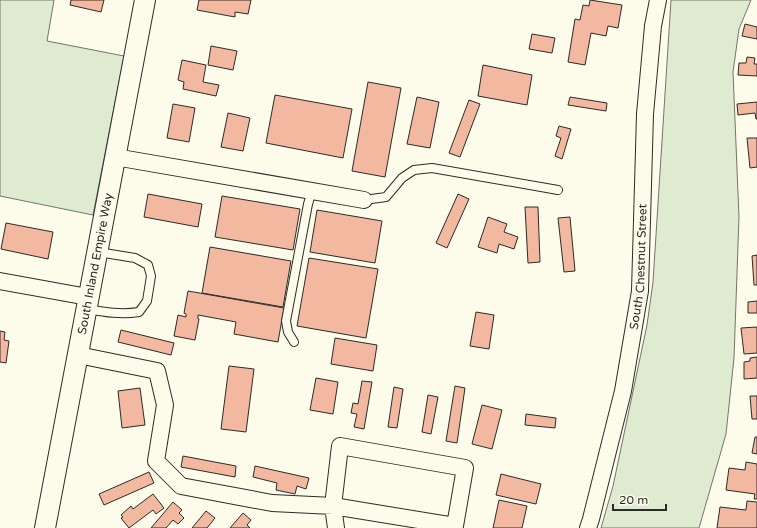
<svg xmlns="http://www.w3.org/2000/svg" width="757" height="528" font-family="'Varela Round',sans-serif">
  <style>
    .green { fill: #deebd1; stroke: #74746e }
    .building { fill: #f2b8a0; stroke: #2b2b2b }
    .lines { fill: none; stroke-linecap: round; stroke-linejoin: round }
    .service-casing { stroke: #2b2b2b; stroke-width: 10 }
    .minor-casing { stroke: #2b2b2b; stroke-width: 18 }
    .tertiary-casing { stroke: #2b2b2b; stroke-width: 22 }
    .service { stroke: #fdfbea; stroke-width: 8 }
    .minor { stroke: #fdfbea; stroke-width: 16 }
    .tertiary { stroke: #fdfbea; stroke-width: 20 }
    .labels { text-anchor: middle; stroke-width: 3; stroke-linejoin: round; paint-order: stroke }
    .street-label { font-size: 12px; fill: #2b2b2b; stroke: #fdfbea }
  </style>
  <rect width="100%" height="100%" fill="#fdfbea"/>
  <g class="green">
    <path d="M0,0H54L47,41L124,56L93,215L0,196Z"/>
    <path d="M671,0H751L739,29L733,72L739,217L734,358L726,434L699,528H601L613,486L647,325L653,282Z"/>
  </g>
  <g class="building">
    <path d="M71,0H104L101,12L70,5Z"/>
    <path d="M199,0H251L248,14L235,12V17L197,10Z"/>
    <path d="M590,0L622,5L618,28L608,26L606,36L591,33L585,65L568,62L575,19L580,20L583,5L589,6Z"/>
    <path d="M745,24L757,27V39L742,36Z"/>
    <path d="M532,34L555,38L552,53L529,49Z"/>
    <path d="M211,46L237,51L233,70L208,65Z"/>
    <path d="M747,57L755,58L754,64H757V76L738,75L739,63H746Z"/>
    <path d="M182,60L206,65L203,82L219,85L216,96L183,89L184,82L178,80Z"/>
    <path d="M483,65L532,75L527,105L478,96Z"/>
    <path d="M368,82L401,88L385,177L352,171Z"/>
    <path d="M275,95L352,109L343,158L266,143Z"/>
    <path d="M417,97L439,102L430,148L407,144Z"/>
    <path d="M570,97L607,103L606,111L568,105Z"/>
    <path d="M469,100L480,104L460,157L449,153Z"/>
    <path d="M757,102V119H756L755,113L738,115L737,104Z"/>
    <path d="M173,104L195,108L189,142L167,138Z"/>
    <path d="M228,113L250,118L243,151L221,147Z"/>
    <path d="M559,126L571,129L562,159L555,156L561,138L556,136Z"/>
    <path d="M747,138H757V167L750,168Z"/>
    <path d="M148,194L202,204L198,227L144,217Z"/>
    <path d="M458,194L469,199L447,248L436,243Z"/>
    <path d="M222,196L300,209L293,250L215,237Z"/>
    <path d="M525,207H538L540,262L528,263Z"/>
    <path d="M317,210L382,221L375,263L310,252Z"/>
    <path d="M488,217L507,224L504,232L518,237L514,249L499,244L497,253L478,247Z"/>
    <path d="M570,217L575,271L564,272L558,218Z"/>
    <path d="M6,223L53,232L48,259L1,249Z"/>
    <path d="M210,247L291,261L283,307L202,293Z"/>
    <path d="M757,255V285H754L752,256Z"/>
    <path d="M309,258L378,269L366,338L297,326Z"/>
    <path d="M188,291L284,308L278,342L234,334L236,322L198,315V319H199L195,340L174,336L178,315L186,317V314L184,313Z"/>
    <path d="M757,301V313H748V302Z"/>
    <path d="M476,312L494,315L489,349L470,346Z"/>
    <path d="M757,327V353L744,354L741,328Z"/>
    <path d="M121,330L174,343L171,355L118,342Z"/>
    <path d="M0,331L5,332L4,340L9,341L6,363L0,362Z"/>
    <path d="M335,338L377,345L373,371L331,364Z"/>
    <path d="M757,357V378L744,379V362L750,361V358Z"/>
    <path d="M229,366L254,369L246,432L221,429Z"/>
    <path d="M316,378L338,382L333,414L310,410Z"/>
    <path d="M362,381L372,382L364,429L354,427L357,414L351,413L353,403L358,404Z"/>
    <path d="M455,386L465,388L457,443L446,441Z"/>
    <path d="M394,387L403,389L397,428L388,427Z"/>
    <path d="M140,388L145,425L122,428L118,391Z"/>
    <path d="M428,395L438,397L431,434L422,432Z"/>
    <path d="M750,396H757V419H752Z"/>
    <path d="M482,405L502,410L492,449L472,444Z"/>
    <path d="M526,414L556,418L555,428L525,425Z"/>
    <path d="M755,437H757V454L752,453Z"/>
    <path d="M183,456L236,466L235,477L181,467Z"/>
    <path d="M746,462L757,464V499H754L755,494L726,490L729,468L745,470Z"/>
    <path d="M255,466L309,478L306,489L297,486L295,494L276,490L277,483L253,477Z"/>
    <path d="M149,472L154,483L104,505L99,494Z"/>
    <path d="M501,474L541,484L536,504L496,495Z"/>
    <path d="M153,494L164,508L156,514L153,510L129,528L121,518L123,517L121,515L131,506L133,509Z"/>
    <path d="M499,500L527,506L522,528H493Z"/>
    <path d="M747,501L757,502V528H717L720,507L746,510Z"/>
    <path d="M173,502L182,510L179,513L184,518L178,524L173,520L166,528H151Z"/>
    <path d="M206,511L215,518L207,528H192Z"/>
    <path d="M243,513L251,520L247,525L250,528H230Z"/>
  </g>
  <g class="lines">
    <defs>
      <g id="service">
        <path d="M364,200L386,197L402,178L414,170L432,168L558,190"/>
        <path d="M86,309C104,312 121,315 139,312L147,301L151,276L148,265L135,258L98,252"/>
        <path d="M294,342L288,332L286,321L308,204L312,191"/>
      </g>
      <g id="minor">
        <path d="M115,157L364,200"/>
        <path d="M0,281L88,297"/>
        <path d="M78,355L157,371L165,405L156,461L181,486L272,503L333,506L455,526L465,468L340,446L333,506L336,528"/>
        <path id="s1" d="M588,528L591,519L623,391L640,291L645,114L653,26L658,0"/>
      </g>
      <g id="tertiary">
        <path id="s2" d="M45,528L145,0"/>
      </g>
    </defs>
    <use href="#service" class="service-casing"/>
    <use href="#minor" class="minor-casing"/>
    <use href="#tertiary" class="tertiary-casing"/>
    <use href="#service" class="service"/>
    <use href="#minor" class="minor"/>
    <use href="#tertiary" class="tertiary"/>
  </g>
  <g class="labels">
    <g class="street-label">
      <text dy="4" stroke="none"><textPath href="#s2" startOffset="269">South Inland Empire Way</textPath></text>
      <text dy="4" stroke="none"><textPath href="#s1" startOffset="267">South Chestnut Street</textPath></text>
    </g>
  </g>
  <path d="M613 504v6h53v-6" fill="none" stroke="#2b2b2b" stroke-width="2"/>
  <text x="619" y="504" font-size="12" fill="#2b2b2b" stroke="#fdfbea" stroke-width="3" paint-order="stroke">20 m</text>
</svg>
